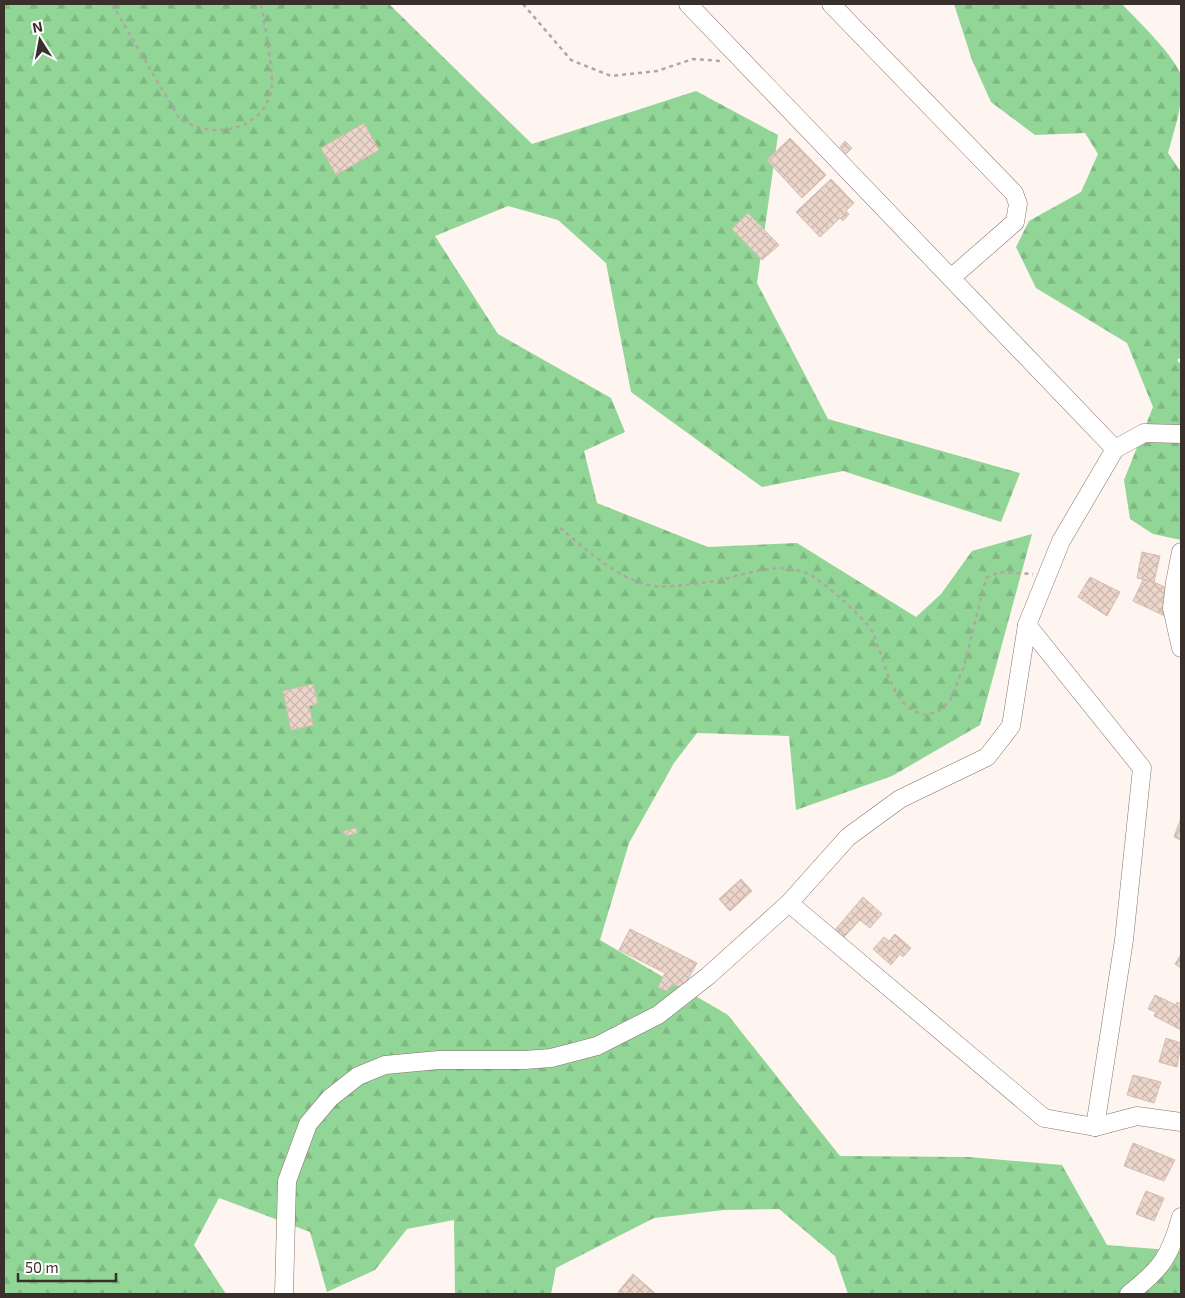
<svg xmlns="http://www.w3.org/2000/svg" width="1185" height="1298" font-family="'Exo 2',sans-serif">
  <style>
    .forest { fill: url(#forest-firs) }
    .building { fill: url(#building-cross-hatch); stroke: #d4beb3 }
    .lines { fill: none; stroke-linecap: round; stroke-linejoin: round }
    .minor-casing { stroke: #877269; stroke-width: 19 }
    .path { stroke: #b0a7a3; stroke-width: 2.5; stroke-dasharray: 4 4; stroke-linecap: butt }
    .minor { stroke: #fff; stroke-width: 18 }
  </style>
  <defs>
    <pattern id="forest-firs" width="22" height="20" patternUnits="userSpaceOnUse" patternTransform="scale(1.25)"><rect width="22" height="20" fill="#91d697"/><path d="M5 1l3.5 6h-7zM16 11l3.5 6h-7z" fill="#7eb882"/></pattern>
    <pattern id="building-cross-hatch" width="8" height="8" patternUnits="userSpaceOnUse" patternTransform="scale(1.25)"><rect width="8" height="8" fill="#ecd5ca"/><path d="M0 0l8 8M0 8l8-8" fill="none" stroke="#cbb7ae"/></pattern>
  </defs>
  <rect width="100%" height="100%" fill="#fef4f0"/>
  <g class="forest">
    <path d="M4,4H389L532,144L696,91L778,135L757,283L828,419L1020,473L1001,522L843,471L762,487L631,392L606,263L558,220L508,206L435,236L498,334L611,398L625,432L584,451L597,503L708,547L797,543L916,617L941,594L972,551L1032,534L980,725L892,776L796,810L789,736L697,733L674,763L629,843L600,940L728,1015L840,1156L969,1157L1062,1165L1107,1245L1181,1251V1294H848L835,1256L779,1209L724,1210L654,1218L556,1268L551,1294H455L454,1220L407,1229L375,1270L327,1292L310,1232L219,1198L194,1245L226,1294H4Z"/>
    <path d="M954,4H1122C1137,20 1176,57 1181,76C1185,101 1174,130 1168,153L1181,172V357L1177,360L1181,365V540L1153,534L1130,519L1124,480L1153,407L1127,343L1036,288L1016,247L1029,221L1081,192L1098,154L1085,133L1035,135L991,102L972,60Z"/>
  </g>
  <g class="building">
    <path d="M364,123L379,150L336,175L321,148Z"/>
    <path d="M790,138L826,175L802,198L767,160Z"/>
    <path d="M845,141L852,148L846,154L840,147Z"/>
    <path d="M831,179L854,203L846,211L849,214L843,221L840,218L820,237L796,212Z"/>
    <path d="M748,213L779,245L762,260L732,229Z"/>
    <path d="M1142,552L1160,556L1154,582L1137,578Z"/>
    <path d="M1090,577L1120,592L1107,616L1078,597Z"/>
    <path d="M1143,580L1154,582L1180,594L1169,618L1133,601Z"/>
    <path d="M313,684L318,704L309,706L313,725L291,730L283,691Z"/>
    <path d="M1181,818V840L1174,837Z"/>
    <path d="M356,828L357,833L345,836L344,831Z"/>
    <path d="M741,879L752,891L730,911L719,899Z"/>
    <path d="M863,897L882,914L870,928L860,920L844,937L835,930Z"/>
    <path d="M630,929L697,963L683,988L672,984L667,991L658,987L665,973L619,950Z"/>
    <path d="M895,934L911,948L903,957L900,954L891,965L873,949L884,937L889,941Z"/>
    <path d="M1181,954V968L1175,964Z"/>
    <path d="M1155,995L1176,1005L1177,1002L1181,1004V1030L1154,1016L1156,1012L1148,1009Z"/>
    <path d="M1166,1038L1181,1043L1177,1067L1159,1062Z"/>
    <path d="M1133,1075L1161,1082L1154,1103L1127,1095Z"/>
    <path d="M1133,1143L1175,1160L1164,1181L1124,1166Z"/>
    <path d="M1146,1191L1164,1198L1154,1221L1136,1214Z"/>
    <path d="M633,1274L656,1294H621L618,1292Z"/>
  </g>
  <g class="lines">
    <defs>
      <g id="minor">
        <path d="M688,4L1115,449"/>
        <path d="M831,4L1014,193L1018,204L1015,222L951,278"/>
        <path d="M1181,552L1175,582L1172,608L1181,648"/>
        <path d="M1027,625L1142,768L1124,940L1095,1127"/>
        <path d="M789,903L1044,1118L1095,1127L1137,1116L1181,1122"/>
        <path d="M284,1294L287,1181L308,1124L330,1098L358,1076L385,1065L439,1060H525L551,1058L597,1046L658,1015L708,976L789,903L848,837L900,799L987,757L1011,726L1027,625L1061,541L1115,449L1144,433L1181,434"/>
        <path d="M1129,1294C1161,1269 1170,1257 1181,1217"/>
      </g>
    </defs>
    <use href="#minor" class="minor-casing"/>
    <g class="path">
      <path d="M112,4L179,118C195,129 212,132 230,129C250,125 266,112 271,92C275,79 264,20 261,4"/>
      <path d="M523,4L571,60L611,76L657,71L693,59L721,61"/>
      <path d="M560,528C586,549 615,577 648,585C660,588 671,586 682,585C693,584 705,583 716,581C747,574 778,561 809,574C823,581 866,619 873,633C882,653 891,699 912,710C916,712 922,714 926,715L938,711L950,701L964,666L986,578L999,572L1033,574"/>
    </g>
    <use href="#minor" class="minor"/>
  </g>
  <rect width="1185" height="1298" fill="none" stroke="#39302c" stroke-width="10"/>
  <g transform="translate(40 40) rotate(349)" stroke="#ffffff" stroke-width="4" paint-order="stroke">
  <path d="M0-4L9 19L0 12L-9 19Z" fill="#39302c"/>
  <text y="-8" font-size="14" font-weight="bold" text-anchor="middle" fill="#39302c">N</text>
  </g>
  <path d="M18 1273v8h98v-8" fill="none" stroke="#39302c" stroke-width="2.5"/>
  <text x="25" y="1273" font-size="15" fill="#39302c" stroke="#ffffff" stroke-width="4" paint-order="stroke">50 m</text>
</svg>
